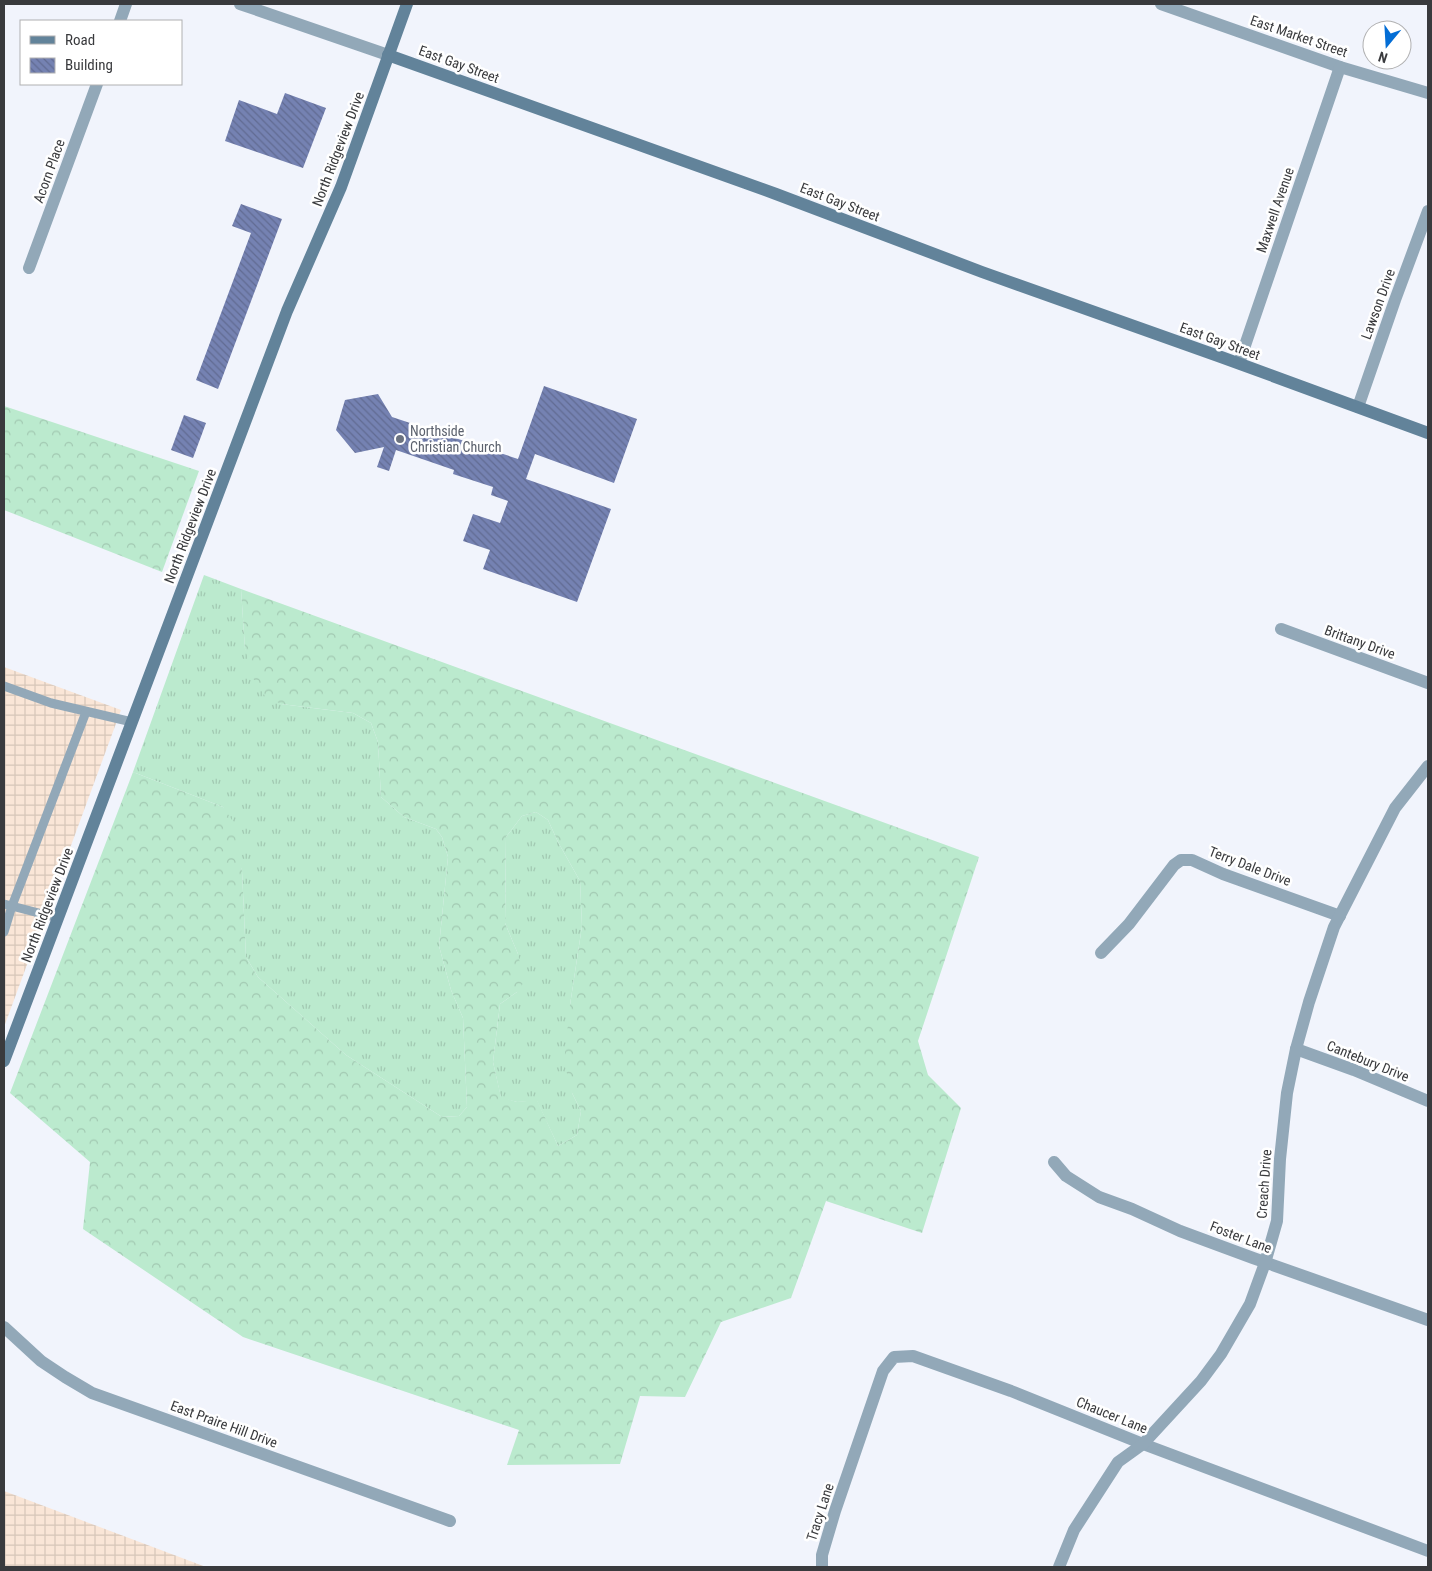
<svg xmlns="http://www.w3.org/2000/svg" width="1432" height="1571" font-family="'Roboto Condensed',sans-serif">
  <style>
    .industrial { fill: url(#industrial-grid) }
    .grass { fill: url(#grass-tufts) }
    .forest { fill: url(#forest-crowns); fill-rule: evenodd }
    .building { fill: url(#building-back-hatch) }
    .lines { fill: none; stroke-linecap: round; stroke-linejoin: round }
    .service { stroke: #92a8b8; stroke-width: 9 }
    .minor { stroke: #92a8b8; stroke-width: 12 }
    .secondary { stroke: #62839a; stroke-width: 12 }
    .worship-dot { fill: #6b7280; stroke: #fff; stroke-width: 2 }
    .labels { text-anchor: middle; stroke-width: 5; stroke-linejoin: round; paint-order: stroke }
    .street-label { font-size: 14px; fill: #393a3d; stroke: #fff }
    .worship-label { font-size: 14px; fill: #5b616d; stroke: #fff; text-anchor: start }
  </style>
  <defs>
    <pattern id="industrial-grid" width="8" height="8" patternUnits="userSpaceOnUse" patternTransform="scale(1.25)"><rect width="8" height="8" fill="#fae6d7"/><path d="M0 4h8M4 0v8" fill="none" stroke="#d7c6b9"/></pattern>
    <pattern id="grass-tufts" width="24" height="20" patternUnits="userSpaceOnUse" patternTransform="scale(1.25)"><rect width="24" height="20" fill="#bbeace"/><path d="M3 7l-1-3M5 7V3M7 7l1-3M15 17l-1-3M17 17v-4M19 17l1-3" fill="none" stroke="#a2c9b2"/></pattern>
    <pattern id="forest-crowns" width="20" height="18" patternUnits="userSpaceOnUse" patternTransform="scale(1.25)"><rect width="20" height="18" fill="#bbeace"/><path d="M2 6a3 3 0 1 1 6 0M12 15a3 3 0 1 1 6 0" fill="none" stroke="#a2c9b2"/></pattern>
    <pattern id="building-back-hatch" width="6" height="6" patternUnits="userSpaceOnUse" patternTransform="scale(1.25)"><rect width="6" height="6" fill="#7582b2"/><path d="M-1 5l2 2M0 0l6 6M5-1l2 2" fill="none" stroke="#616b92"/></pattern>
  </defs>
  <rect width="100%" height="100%" fill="#f1f4fc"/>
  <g class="industrial">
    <path d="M4,667L121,710L4,1027Z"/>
    <path d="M4,1491L206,1567H4Z"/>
  </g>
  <g class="grass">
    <path d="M204,575L241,589L245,649L281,704L353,713L371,723L378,742L381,797L404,817L436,829L442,837L448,857L439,946L451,990L463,1018L467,1107L459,1116L442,1117L346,1055L258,977L246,957L242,871L223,807L133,772Z"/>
    <path d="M536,812L548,820L558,842L580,881L582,926L570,1005L572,1093L581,1111L577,1135L558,1146L537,1101L517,1102L501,1098L493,1062L500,1004L517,992L518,954L505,923L506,837L522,816Z"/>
  </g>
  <g class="forest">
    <path d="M4,406L199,471L162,572L4,510Z"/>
    <path d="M241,589L979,857L918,1041L928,1075L961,1108L922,1233L826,1201L791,1298L721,1322L685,1397L640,1396L620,1464L507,1465L519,1430L243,1337L83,1229L90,1162L10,1093L133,772L223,807L232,820L242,871L246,957L258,977L346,1055L442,1117L459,1116L467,1107L463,1018L451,990L439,946L448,857L442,837L436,829L404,817L381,797L378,742L371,723L353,713L281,704L265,696L254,680L245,649ZM536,812L548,820L558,842L580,881L582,926L570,1005L564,1062L572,1093L581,1111L577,1135L558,1146L537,1100L517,1102L501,1097L493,1062L500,1004L517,992L524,982L518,954L505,923L506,837L522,816Z"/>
  </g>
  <g class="building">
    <path d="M285,93L326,108L303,168L225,141L239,100L277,114Z"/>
    <path d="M241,204L282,219L218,389L196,380L251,233L232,226Z"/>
    <path d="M544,386L637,419L614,483L535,454L526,479L611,509L577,602L483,569L490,550L463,541L473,514L500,523L508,501L491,495L493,487L453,474L454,470L396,450L389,471L377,467L384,447L355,453L336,430L345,400L378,394L392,417L518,459Z"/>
    <path d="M184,415L206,423L193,458L171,450Z"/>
  </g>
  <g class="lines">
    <g class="service">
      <path d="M4,686L51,703L132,722"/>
      <path d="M4,904L58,918"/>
      <path d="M4,932L12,906L86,712"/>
    </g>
    <g class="minor">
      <path d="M240,4L388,55"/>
      <path d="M1161,4L1340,67L1428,93"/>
      <path d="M120,21L126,4"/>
      <path d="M29,268L97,84"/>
      <path d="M1239,363L1340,67"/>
      <path d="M1358,407L1395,300L1428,211"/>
      <path d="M1281,629L1428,683"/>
      <path d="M1101,953L1129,924L1174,865L1181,860H1192L1223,874L1340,916"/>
      <path d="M1296,1049L1354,1070L1428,1101"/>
      <path d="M1054,1162L1066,1176L1099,1197L1132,1209L1180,1231L1253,1258L1428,1320"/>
      <path d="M4,1327L41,1361L65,1377L92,1393L450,1521"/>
      <path d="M822,1567V1555L835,1511L883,1371L894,1357L913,1356L1011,1391L1143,1444L1428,1551"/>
      <path d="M1059,1567L1074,1530L1118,1462L1143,1444L1201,1381L1221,1354L1250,1304L1265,1263L1277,1221L1280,1159L1287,1093L1296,1049L1309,1002L1334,927L1395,808L1428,766"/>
    </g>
    <g class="secondary">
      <path d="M388,55L776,194L982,272L1221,357L1428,433"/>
      <path d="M4,1061L287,311L341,187L407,4"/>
    </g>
  </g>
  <circle class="worship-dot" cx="400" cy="439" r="5"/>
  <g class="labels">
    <g class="street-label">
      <text transform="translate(1299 36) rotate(19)" y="5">East Market Street</text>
      <text transform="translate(459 64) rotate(20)" y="5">East Gay Street</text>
      <text transform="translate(338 149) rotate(-69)" y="5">North Ridgeview Drive</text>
      <text transform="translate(49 171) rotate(-70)" y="5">Acorn Place</text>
      <text transform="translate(840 202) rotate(21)" y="5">East Gay Street</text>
      <text transform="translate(1275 210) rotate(-71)" y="5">Maxwell Avenue</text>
      <text transform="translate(1378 304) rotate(-70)" y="5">Lawson Drive</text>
      <text transform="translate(1220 341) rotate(20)" y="5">East Gay Street</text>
      <text transform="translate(190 526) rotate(-69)" y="5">North Ridgeview Drive</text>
      <text transform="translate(1360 642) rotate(20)" y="5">Brittany Drive</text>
      <text transform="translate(1250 866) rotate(21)" y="5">Terry Dale Drive</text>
      <text transform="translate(47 905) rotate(-69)" y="5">North Ridgeview Drive</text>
      <text transform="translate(1368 1061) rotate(22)" y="5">Cantebury Drive</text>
      <text transform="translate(1264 1184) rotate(-86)" y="5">Creach Drive</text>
      <text transform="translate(1241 1237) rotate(21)" y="5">Foster Lane</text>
      <text transform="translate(1112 1415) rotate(22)" y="5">Chaucer Lane</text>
      <text transform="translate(224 1424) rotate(20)" y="5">East Praire Hill Drive</text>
      <text transform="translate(820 1512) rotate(-72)" y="5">Tracy Lane</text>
    </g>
    <g class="worship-label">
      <text x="410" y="436">Northside<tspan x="410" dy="16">Christian Church</tspan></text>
    </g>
  </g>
  <rect width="1432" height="1571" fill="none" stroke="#393a3d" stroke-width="10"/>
  <rect x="20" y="20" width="162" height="65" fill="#ffffff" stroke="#b0b0b1"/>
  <rect x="30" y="36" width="25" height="8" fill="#62839a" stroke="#b0b0b1"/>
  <text x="65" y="45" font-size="15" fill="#393a3d">Road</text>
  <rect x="30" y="58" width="25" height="15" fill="url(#building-back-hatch)" stroke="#b0b0b1"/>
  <text x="65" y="70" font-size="15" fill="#393a3d">Building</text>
  <g transform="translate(1387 45) rotate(198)"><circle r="24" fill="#ffffff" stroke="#b0b0b1"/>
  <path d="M0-4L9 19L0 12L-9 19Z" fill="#036dd5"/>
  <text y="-8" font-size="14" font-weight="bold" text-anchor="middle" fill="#393a3d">N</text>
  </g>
</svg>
